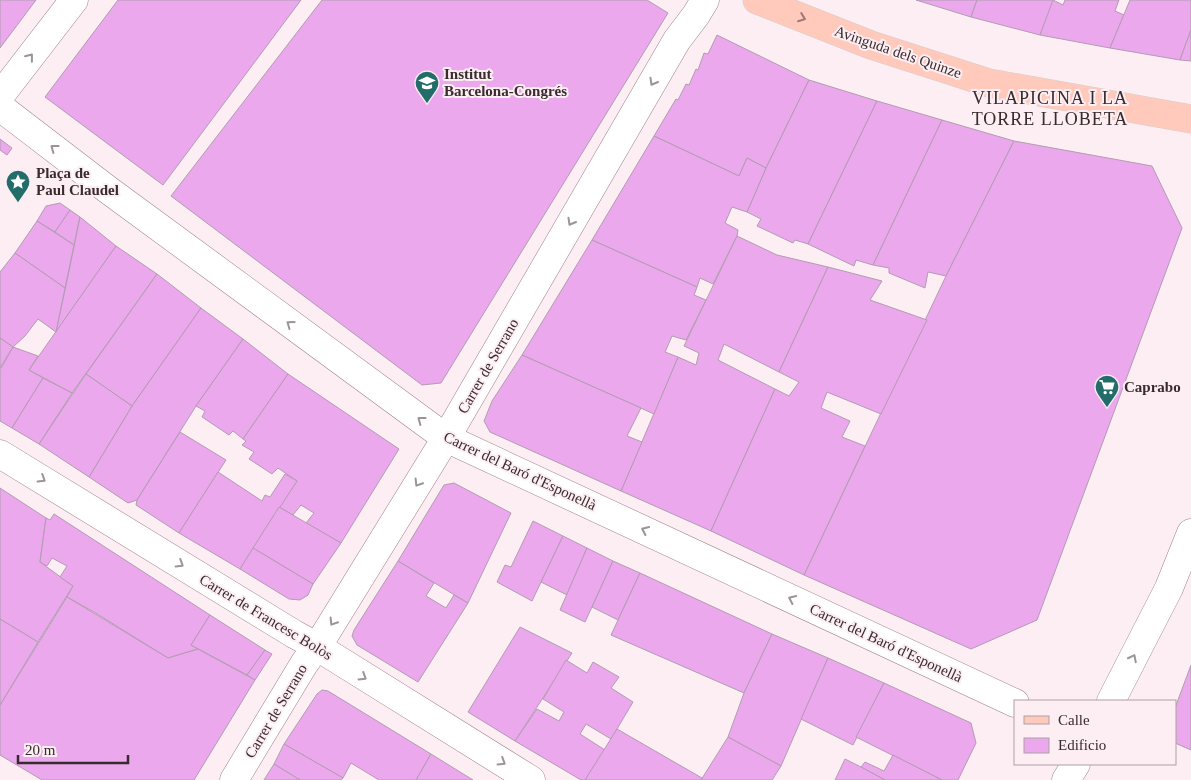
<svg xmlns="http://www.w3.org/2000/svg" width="1191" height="780" font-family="'Times New Roman',serif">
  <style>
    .building { fill: #eba8ec; stroke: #b29cb2 }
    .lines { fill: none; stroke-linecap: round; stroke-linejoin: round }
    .street-casing { stroke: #a1828b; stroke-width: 29 }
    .secondary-casing { stroke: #a1828b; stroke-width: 29 }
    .primary-casing { stroke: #d3d0d1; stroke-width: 29 }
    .street { stroke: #fff; stroke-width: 28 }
    .secondary { stroke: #fff; stroke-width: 28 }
    .primary { stroke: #ffc9bc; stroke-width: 28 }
    .oneway { stroke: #9b7a75 }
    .oneway2 { stroke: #9b9596 }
    .labels { text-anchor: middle; stroke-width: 4; stroke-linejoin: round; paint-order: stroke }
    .street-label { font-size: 15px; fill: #372b2e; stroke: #fceef2 }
    .poi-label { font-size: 15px; font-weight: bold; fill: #372b2e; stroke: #fceef2; text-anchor: start }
    .quarter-label { font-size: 18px; letter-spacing: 1px; fill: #372b2e; stroke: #fceef2 }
  </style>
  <rect width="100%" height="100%" fill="#fceef2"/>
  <g class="building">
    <path d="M0,0H36L0,48Z"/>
    <path d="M118,0H301L163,185L45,97Z"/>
    <path d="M322,0H647L668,13L441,383L422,385L171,196Z"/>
    <path d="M916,0H977L971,17Z"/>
    <path d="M977,0H1054L1040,35L971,17Z"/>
    <path d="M1053,0L1063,5L1065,0H1119L1115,11L1124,15L1110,48L1040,35Z"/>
    <path d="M1130,0H1191V30L1180,60L1110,48Z"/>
    <path d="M1191,30V61L1180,60L1185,46Z"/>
    <path d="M717,35L809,80L766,168L747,158L739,176L654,136L676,99L678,100L686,84L689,85L696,69L698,70L704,53L708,54Z"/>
    <path d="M809,80L877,101L808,244L795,240L793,243L757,226L761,219L747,212L766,168Z"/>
    <path d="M877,101L942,120L873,265L856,260L854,266L808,244Z"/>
    <path d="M942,120L1014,141L946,276L928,272L925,288L889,273V268L873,265Z"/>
    <path d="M654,136L739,176L747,158L766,168L747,212L732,207L725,223L738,230L737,236L713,284L700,278L697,287L592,240Z"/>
    <path d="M0,139L12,148L7,155L0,150Z"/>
    <path d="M1014,141L1152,166L1182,228L1037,620L971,649L804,575L946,276Z"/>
    <path d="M60,203L70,210L55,232L37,221L46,206Z"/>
    <path d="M70,210L80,217L74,245L55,232Z"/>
    <path d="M80,217L116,246L56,332L69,271Z"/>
    <path d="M37,221L74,245L65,288L15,253Z"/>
    <path d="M737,236L777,255L828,267L779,372L724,344L718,360L775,389L711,531L621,491L678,357L696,365L699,353L684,346Z"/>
    <path d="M592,240L697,287L694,295L706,300L686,340L672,336L665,352L678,357L654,414L522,355Z"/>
    <path d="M116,246L157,274L72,393L29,370Z"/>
    <path d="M15,253L65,288L56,332L38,319L25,336L13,347L0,338V272Z"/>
    <path d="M828,267L882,281L870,300L927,320L881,414L827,392L821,408L850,421L842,437L865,446L804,575L711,531L775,389L789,396L799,382L779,372Z"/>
    <path d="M157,274L201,308L132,406L86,374Z"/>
    <path d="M201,308L243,339L196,406L137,500L128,503L89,477L132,406Z"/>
    <path d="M0,338L13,347L0,368Z"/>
    <path d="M243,339L288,374L243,439L233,431L229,435L202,417L205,411L196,406Z"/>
    <path d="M13,347L38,356L29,370L43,378L12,428L0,421V370Z"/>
    <path d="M522,355L641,408L627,436L642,442L621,491L490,432L484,421L492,401Z"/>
    <path d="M86,374L132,406L89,477L39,444Z"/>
    <path d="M288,374L399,449L341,543L306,523L314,513L301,505L293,515L279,507L297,481L278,468L272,474L249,459L254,452L242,445L246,441L243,439Z"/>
    <path d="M43,378L72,393L39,444L12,428Z"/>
    <path d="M180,432L226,460L179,533L136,505L137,500Z"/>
    <path d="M218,472L262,501L265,495L270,497L285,474L297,481L240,569L179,533Z"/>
    <path d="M454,483L511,513L468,603L398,561L444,485Z"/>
    <path d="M0,488L46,518L40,562L73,586L38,642L0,619Z"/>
    <path d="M279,507L341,543L313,584L253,548Z"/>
    <path d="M54,514L210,615L191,645L198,649L168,658L94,612L67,597L73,586L60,577L67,566L52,558L47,566L40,562L46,518L50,520Z"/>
    <path d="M533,521L563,536L532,601L497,582L505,565L511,567Z"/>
    <path d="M563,536L587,548L567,595L541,582Z"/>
    <path d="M253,548L313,584L308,595L300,600L289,599L240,569Z"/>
    <path d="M587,548L613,561L585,622L560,610Z"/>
    <path d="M398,561L434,583L426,596L446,608L454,595L468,603L418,682L357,645L352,636L354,630Z"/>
    <path d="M613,561L640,573L618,620L592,607Z"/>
    <path d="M640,573L772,634L744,693L611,635Z"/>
    <path d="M67,597L168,658L198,649L255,680L194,780H42L0,755V705Z"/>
    <path d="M210,615L265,650L247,675L191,645Z"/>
    <path d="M0,619L38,642L0,705Z"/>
    <path d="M520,627L572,653L515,741L468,712Z"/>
    <path d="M772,634L828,658L781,766L728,737L744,693Z"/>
    <path d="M265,650L272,654L255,680L247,675Z"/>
    <path d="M828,658L884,683L853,745L801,719Z"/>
    <path d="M566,660L587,673L593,662L619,677L611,688L633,702L611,739L586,724L580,734L605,750L585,780H581L515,741L537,709L559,721L564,712L543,699Z"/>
    <path d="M1191,665V750L1175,743V708Z"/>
    <path d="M884,683L971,723L976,743L958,780H942L856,737Z"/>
    <path d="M322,690L328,691L431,754L416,780H379L351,763L343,778L284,744L317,694Z"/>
    <path d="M617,729L702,778L701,780H585Z"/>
    <path d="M728,737L781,766L772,780H701Z"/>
    <path d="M284,744L343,778L341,780H300L274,764Z"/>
    <path d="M431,754L473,780H416Z"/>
    <path d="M893,755L942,780H885L861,767L865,762L884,771Z"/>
    <path d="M845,759L861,767L885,780H835Z"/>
    <path d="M274,764L300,780H264Z"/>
  </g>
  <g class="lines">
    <defs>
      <g id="street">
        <path d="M0,96L74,0"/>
        <path d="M0,107L107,189L446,438L1015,703"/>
        <path d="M0,454L294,634L316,646L531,780"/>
        <path d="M234,780L304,664L324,636L446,438L677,40L696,15L705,0"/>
      </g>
      <g id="secondary">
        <path d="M1111,701L1169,588L1191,533"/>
        <path d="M1066,780L1076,764"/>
      </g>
      <path id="primary" d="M757,0L871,45L989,83L1191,119"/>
    </defs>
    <use href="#street" class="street-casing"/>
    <use href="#secondary" class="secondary-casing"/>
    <use href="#primary" class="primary-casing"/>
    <use href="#street" class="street"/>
    <use href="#secondary" class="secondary"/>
    <use href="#primary" class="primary"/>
  </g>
  <defs><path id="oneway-chevron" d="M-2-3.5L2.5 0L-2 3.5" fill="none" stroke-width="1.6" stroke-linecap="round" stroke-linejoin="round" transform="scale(1.25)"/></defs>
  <use class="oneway" href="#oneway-chevron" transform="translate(802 18) rotate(21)"/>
  <g class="oneway2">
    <use href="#oneway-chevron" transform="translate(30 57) rotate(-52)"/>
    <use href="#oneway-chevron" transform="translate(653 82) rotate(120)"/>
    <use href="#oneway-chevron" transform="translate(54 148) rotate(-143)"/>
    <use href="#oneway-chevron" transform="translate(571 222) rotate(120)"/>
    <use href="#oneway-chevron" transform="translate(290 324) rotate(-144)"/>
    <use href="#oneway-chevron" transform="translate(421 420) rotate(-143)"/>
    <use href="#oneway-chevron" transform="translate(42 479) rotate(32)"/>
    <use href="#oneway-chevron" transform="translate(418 483) rotate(122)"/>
    <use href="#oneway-chevron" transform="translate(645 530) rotate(-155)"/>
    <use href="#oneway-chevron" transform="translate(180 564) rotate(32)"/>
    <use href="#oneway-chevron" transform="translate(792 599) rotate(-155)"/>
    <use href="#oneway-chevron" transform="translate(333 622) rotate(122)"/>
    <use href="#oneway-chevron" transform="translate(1133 658) rotate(-63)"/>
    <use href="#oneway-chevron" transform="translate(363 677) rotate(32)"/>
    <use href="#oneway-chevron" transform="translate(502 762) rotate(32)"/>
  </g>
  <defs>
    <symbol id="school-pin" viewBox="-11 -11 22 30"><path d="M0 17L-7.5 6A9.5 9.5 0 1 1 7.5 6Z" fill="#226d69" stroke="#fceef2"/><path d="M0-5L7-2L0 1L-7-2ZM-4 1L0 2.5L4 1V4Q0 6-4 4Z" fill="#fff"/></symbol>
    <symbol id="sight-pin" viewBox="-11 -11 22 30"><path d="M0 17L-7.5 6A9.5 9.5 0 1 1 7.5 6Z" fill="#226d69" stroke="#fceef2"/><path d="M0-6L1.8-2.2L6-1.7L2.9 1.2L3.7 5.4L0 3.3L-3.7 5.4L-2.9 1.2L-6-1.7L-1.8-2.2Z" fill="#fff"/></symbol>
    <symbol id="supermarket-pin" viewBox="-11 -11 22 30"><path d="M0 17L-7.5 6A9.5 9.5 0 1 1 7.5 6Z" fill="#226d69" stroke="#fceef2"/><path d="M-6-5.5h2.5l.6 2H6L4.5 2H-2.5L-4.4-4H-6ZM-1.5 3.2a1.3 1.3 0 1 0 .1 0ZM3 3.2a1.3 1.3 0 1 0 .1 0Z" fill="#fff"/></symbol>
  </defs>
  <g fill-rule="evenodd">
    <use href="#school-pin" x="413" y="69" width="28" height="38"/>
    <use href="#sight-pin" x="4" y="168" width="28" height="38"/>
    <use href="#supermarket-pin" x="1093" y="373" width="28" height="38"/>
  </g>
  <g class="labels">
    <g class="street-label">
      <text transform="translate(898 52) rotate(19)" y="5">Avinguda dels Quinze</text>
      <text transform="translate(488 366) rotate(-60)" y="5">Carrer de Serrano</text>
      <text transform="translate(520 471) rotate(25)" y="5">Carrer del Baró d'Esponellà</text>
      <text transform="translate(266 617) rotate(31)" y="5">Carrer de Francesc Bolòs</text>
      <text transform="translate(886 643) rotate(25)" y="5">Carrer del Baró d'Esponellà</text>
      <text transform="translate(276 711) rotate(-59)" y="5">Carrer de Serrano</text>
    </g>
    <g class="poi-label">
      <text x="444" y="79">Institut<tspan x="444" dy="17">Barcelona-Congrés</tspan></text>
      <text x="36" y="178">Plaça de<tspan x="36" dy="17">Paul Claudel</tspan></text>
      <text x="1124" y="392">Caprabo</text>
    </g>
    <g class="quarter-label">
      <text x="1050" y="104">VILAPICINA I LA<tspan x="1050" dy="21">TORRE LLOBETA</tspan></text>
    </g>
  </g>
  <rect x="1014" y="700" width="162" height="65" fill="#fceef2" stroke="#ada0a4"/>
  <rect x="1024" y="716" width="25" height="8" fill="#ffc9bc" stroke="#ada0a4"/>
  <text x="1058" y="725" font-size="15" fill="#372b2e">Calle</text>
  <rect x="1024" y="738" width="25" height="15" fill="#eba8ec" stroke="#ada0a4"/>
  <text x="1058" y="750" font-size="15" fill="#372b2e">Edificio</text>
  <path d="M18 755v8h110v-8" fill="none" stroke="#372b2e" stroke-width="2.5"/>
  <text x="25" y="755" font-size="15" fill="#372b2e" stroke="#fceef2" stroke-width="4" paint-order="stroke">20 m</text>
</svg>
